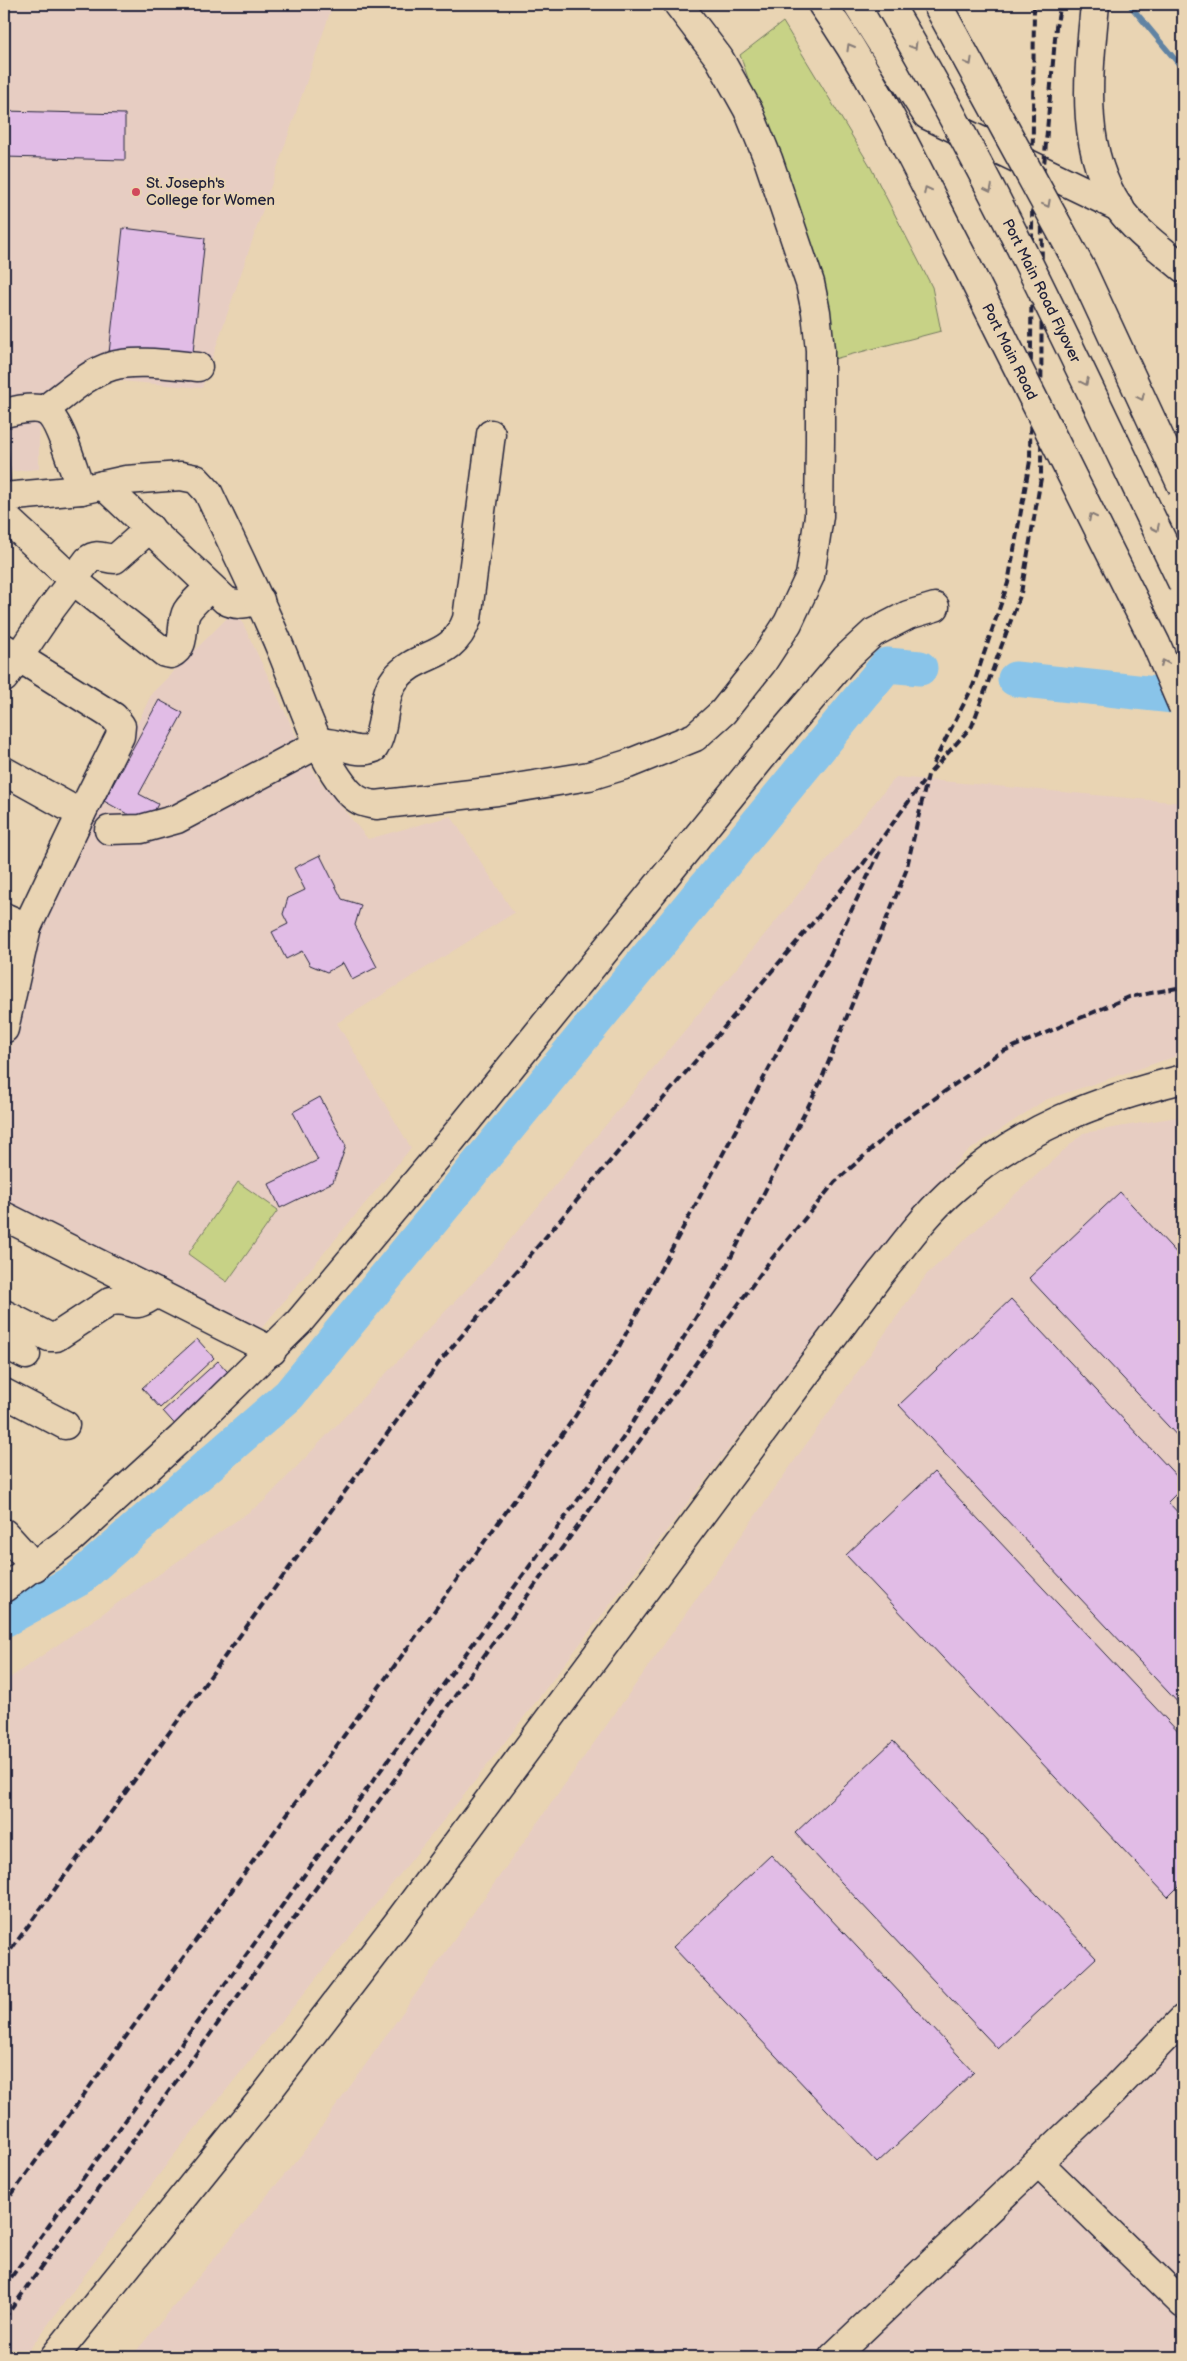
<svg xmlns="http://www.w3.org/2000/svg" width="1187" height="2361" font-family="'Balsamiq Sans',sans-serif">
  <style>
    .built { fill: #e7cdc2 }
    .green { fill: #c7d286; stroke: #747a60 }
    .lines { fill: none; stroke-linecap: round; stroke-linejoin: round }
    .stream { stroke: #6083a3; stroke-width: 5.5 }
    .river { stroke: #89c4e9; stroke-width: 35 }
    .building { fill: #e1bce6; stroke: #22223b }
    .minor-casing { stroke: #22223b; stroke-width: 31 }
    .major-casing { stroke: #22223b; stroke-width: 31 }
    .minor { stroke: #e9d4b3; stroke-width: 28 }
    .major { stroke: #e9d4b3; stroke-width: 28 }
    .rail { stroke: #22223b; stroke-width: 4; stroke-dasharray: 8 4; stroke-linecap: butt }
    .major-bridge-casing { stroke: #22223b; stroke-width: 31; stroke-linecap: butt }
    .major-bridge { stroke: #e9d4b3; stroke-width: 28 }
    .oneway { stroke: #867b77 }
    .poi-dot { fill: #d1495b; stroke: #e9d4b3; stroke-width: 2 }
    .labels { text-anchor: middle; stroke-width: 4; stroke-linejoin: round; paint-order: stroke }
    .poi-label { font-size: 15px; fill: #22223b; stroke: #e9d4b3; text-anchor: start }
    .street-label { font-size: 15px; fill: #22223b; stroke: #e9d4b3 }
  </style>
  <rect width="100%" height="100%" fill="#e9d4b3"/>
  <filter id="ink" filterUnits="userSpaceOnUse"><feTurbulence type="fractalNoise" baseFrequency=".02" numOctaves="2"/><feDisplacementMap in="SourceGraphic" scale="10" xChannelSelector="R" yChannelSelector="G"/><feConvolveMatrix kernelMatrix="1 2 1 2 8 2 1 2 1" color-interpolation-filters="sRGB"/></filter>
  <g filter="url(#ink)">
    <g class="built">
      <path d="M4,4H333L202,388L108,380L39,430V469L4,472Z"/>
      <path d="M236,609L315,775L368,839L451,816L514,913L337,1023L411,1148L256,1335L4,1207V1080L38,932L152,693Z"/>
      <path d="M896,777L1183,803V1054L1045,1100L964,1154L871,1263L479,1776L170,2160L24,2357H4V1682L263,1502L484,1271Z"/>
      <path d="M1183,1116V2357H131L302,2154L927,1274L1083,1133Z"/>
    </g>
    <g class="green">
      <path d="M783,22L869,164L932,287L941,331L830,360L808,251L740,55Z"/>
      <path d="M238,1182L278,1210L227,1282L188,1254Z"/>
    </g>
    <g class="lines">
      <path class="stream" d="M1129,4L1183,69"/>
      <g class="river">
        <path d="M1015,679L1183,697"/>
        <path d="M4,1620L77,1580L289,1395L887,665L920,668"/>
      </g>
    </g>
    <g class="building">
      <path d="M4,111L125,114V160L4,157Z"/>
      <path d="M123,228L205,238L190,381L107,371Z"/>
      <path d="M4,439H8L11,492H4Z"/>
      <path d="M159,700L183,713L139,794L158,804L147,825L104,801Z"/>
      <path d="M320,855L342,899L361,905L355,925L377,967L352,980L343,963L327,972L310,965L302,951L286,959L272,932L288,924L283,914L288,898L305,890L294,868Z"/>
      <path d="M320,1097L346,1146L333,1182L280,1208L269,1184L318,1160L293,1112Z"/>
      <path d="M1120,1192L1183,1260V1442L1029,1278Z"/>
      <path d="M1011,1299L1183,1483V1487L1168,1502L1183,1518V1708L899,1405Z"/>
      <path d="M197,1339L214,1358L160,1408L142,1388Z"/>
      <path d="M218,1361L235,1380L180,1430L163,1411Z"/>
      <path d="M934,1472L1183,1737V1882L1168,1897L846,1555Z"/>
      <path d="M893,1741L1096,1958L998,2049L795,1833Z"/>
      <path d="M771,1855L974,2072L877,2163L673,1947Z"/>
    </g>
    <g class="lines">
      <defs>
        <g id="minor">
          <path d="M857,4L927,115L1120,208"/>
          <path d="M1095,4C1089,73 1078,147 1119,208C1136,232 1161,249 1183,268"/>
          <path d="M44,410C65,395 88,373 112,366C135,359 174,365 198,367"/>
          <path d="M4,413C15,411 31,406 43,410C60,416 74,473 81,490"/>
          <path d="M103,485L225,600C237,607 247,603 260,600"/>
          <path d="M4,497L81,490L126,480L181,476L196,479L208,492C233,545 259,597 282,652C299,693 318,756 347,790C356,800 362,803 376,805L497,791L589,776L628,764L695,737L723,712L762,663L788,623L810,576L819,516L820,441V350L816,312L810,283L768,159L748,110L719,58L678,4"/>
          <path d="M4,516L73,580L165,653L171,654C188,646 179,625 187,611C193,602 202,595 210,587"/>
          <path d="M4,648L114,717L121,726L120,736L81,814"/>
          <path d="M4,678L51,609L88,560C98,552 104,559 115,559L150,528"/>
          <path d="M4,771L81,814L27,927"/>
          <path d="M109,830L141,829L177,819L320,743C340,741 354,756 374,748C387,727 381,697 395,679C419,650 452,661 467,619L491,434"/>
          <path d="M4,917L27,927L4,1029"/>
          <path d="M4,1216L272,1351"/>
          <path d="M4,1314L49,1337H56L111,1301C137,1297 128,1313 157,1293"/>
          <path d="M4,1344L26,1355"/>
          <path d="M4,1393L65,1425"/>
          <path d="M4,1533L35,1567"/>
          <path d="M4,1588L72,1538L181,1438L299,1322L449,1143L766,752L846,658L873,633L908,615L935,607"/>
          <path d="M1038,2162L1183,2304"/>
          <path d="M54,2357L262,2099L396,1925L880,1274C904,1245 926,1213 955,1188C1022,1128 1097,1100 1183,1079"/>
          <path d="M833,2357L1114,2090L1183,2019"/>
        </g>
        <path id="major" d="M822,4C879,84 920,177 966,264"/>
      </defs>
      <use href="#minor" class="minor-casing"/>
      <use href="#major" class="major-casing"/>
      <use href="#minor" class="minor"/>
      <use href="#major" class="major"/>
      <g class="rail">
        <path d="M933,764L973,686L1008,583L1030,461L1034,4"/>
        <path d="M4,1959L441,1360L863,864L923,782"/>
        <path d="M4,2205L574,1418L615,1354L828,959L881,849"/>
        <path d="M4,2287L623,1438L724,1271L820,1083L906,871L928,775L972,726L1021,593L1041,478L1042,189L1056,27L1061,4"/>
        <path d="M4,2319L769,1262L835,1182L903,1121L999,1053L1129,997L1183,987"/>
      </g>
      <defs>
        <g id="major-bridge">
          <path id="s1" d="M889,4C999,190 1089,389 1183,584"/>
          <path d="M937,4L1082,270L1183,488"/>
          <path id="s2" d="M966,264L1156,644L1183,707"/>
        </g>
      </defs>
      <use href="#major-bridge" class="major-bridge-casing"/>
      <use href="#major-bridge" class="major-bridge"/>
    </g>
    <defs><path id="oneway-chevron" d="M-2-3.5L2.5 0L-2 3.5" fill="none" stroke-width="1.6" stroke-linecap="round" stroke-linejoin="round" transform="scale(1.25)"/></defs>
    <g class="oneway">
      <use href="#oneway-chevron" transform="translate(914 46) rotate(59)"/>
      <use href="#oneway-chevron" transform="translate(850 47) rotate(-120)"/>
      <use href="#oneway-chevron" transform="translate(969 62) rotate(61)"/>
      <use href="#oneway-chevron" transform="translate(989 189) rotate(63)"/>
      <use href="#oneway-chevron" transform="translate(927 190) rotate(-117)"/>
      <use href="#oneway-chevron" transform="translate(1047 204) rotate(62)"/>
      <use href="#oneway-chevron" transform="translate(1085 382) rotate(64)"/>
      <use href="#oneway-chevron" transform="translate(1141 397) rotate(65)"/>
      <use href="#oneway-chevron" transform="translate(1092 517) rotate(-117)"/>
      <use href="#oneway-chevron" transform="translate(1156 528) rotate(64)"/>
      <use href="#oneway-chevron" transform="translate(1164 663) rotate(-114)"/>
    </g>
  </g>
  <circle class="poi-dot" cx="136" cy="192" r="5"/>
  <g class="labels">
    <g class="poi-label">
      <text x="146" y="188">St. Joseph's<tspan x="146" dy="17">College for Women</tspan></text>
    </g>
    <g class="street-label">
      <text dy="5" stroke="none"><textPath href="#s1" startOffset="325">Port Main Road Flyover</textPath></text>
      <text dy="5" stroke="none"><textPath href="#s2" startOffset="98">Port Main Road</textPath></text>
    </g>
  </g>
  <rect width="1187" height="2361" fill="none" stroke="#e9d4b3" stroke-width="20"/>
  <rect x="10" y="10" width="1167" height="2341" fill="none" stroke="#22223b" stroke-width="2" filter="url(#ink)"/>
</svg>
